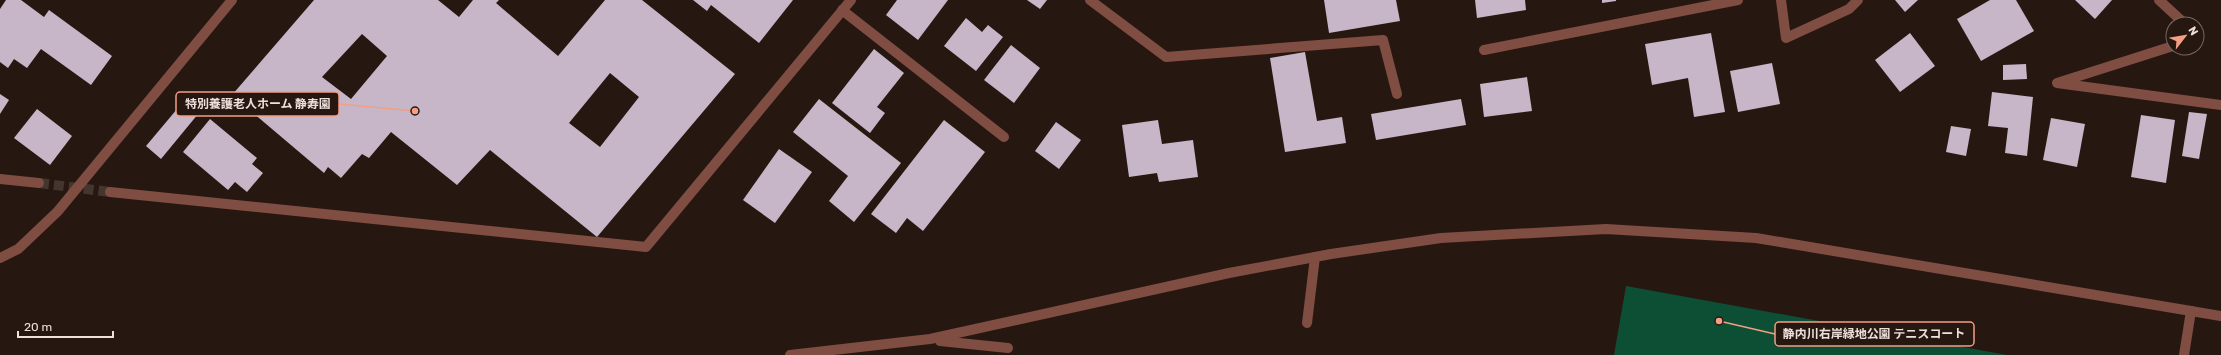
<svg xmlns="http://www.w3.org/2000/svg" width="2221" height="355" font-family="Rubik,'Noto Sans JP',sans-serif">
  <style>
    .green { fill: #0d4f35 }
    .building { fill: #c6b6c7; fill-rule: evenodd }
    .lines { fill: none; stroke-linecap: round; stroke-linejoin: round }
    .minor-tunnel { stroke: #45352f; stroke-width: 10; stroke-dasharray: 10 5; stroke-linecap: butt }
    .minor { stroke: #804d42; stroke-width: 10 }
    .leader { fill: none; stroke: #f39f84; stroke-width: 1.5 }
    .callout-dot { fill: #f39f84; stroke: #271711; stroke-width: 1.5 }
    .callout { fill: #271711; stroke: #f39f84; stroke-width: 1.5 }
    .callout-label { font-size: 12px; text-anchor: middle; font-weight: bold; fill: #ece0dc }
  </style>
  <rect width="100%" height="100%" fill="#271711"/>
  <path class="green" d="M1626,286L2007,355H1614Z"/>
  <g class="building">
    <path d="M6,0H21L44,17L49,10L112,56L91,85L41,49L27,68L14,59L8,68L0,62V9Z"/>
    <path d="M314,0H438L459,17L473,0H499L496,3L558,56L605,0H642L735,74L597,237L490,150L457,185L391,132L369,158L362,154L341,178L328,167L324,173L232,95ZM362,34L387,56L351,99L322,77ZM610,73L639,97L600,147L569,123Z"/>
    <path d="M693,0H793L759,43L711,5L707,11Z"/>
    <path d="M897,0H948L918,40L886,15Z"/>
    <path d="M1027,0H1047L1040,9Z"/>
    <path d="M1324,0H1396L1400,21L1329,33Z"/>
    <path d="M1475,0H1525L1526,10L1477,18Z"/>
    <path d="M1602,0H1616V1L1602,3Z"/>
    <path d="M1895,0H1918L1905,12Z"/>
    <path d="M1990,0H2016L2034,31L1981,61L1957,19Z"/>
    <path d="M2075,0H2112L2095,19Z"/>
    <path d="M966,18L982,32L988,25L1003,37L976,71L944,46Z"/>
    <path d="M1711,33L1725,112L1694,117L1688,78L1652,85L1645,44Z"/>
    <path d="M1910,33L1935,66L1900,92L1875,60Z"/>
    <path d="M1011,45L1040,68L1014,103L984,80Z"/>
    <path d="M874,49L904,73L877,107L885,113L870,133L832,103Z"/>
    <path d="M1305,52L1317,121L1342,117L1346,143L1285,152L1270,58Z"/>
    <path d="M1772,63L1780,104L1738,112L1730,71Z"/>
    <path d="M2026,64L2027,79L2003,80V65Z"/>
    <path d="M1527,77L1532,111L1484,117L1480,84Z"/>
    <path d="M1992,92L2033,97L2027,156L2005,153L2008,128L1988,126Z"/>
    <path d="M0,94L9,100L0,114Z"/>
    <path d="M188,96L203,108L161,159L146,146Z"/>
    <path d="M819,99L901,163L854,222L829,201L848,176L793,132Z"/>
    <path d="M1461,99L1466,125L1376,140L1371,114Z"/>
    <path d="M37,109L72,136L50,165L14,138Z"/>
    <path d="M2189,112L2207,114L2199,159L2182,156Z"/>
    <path d="M2141,115L2175,120L2166,183L2131,177Z"/>
    <path d="M2051,118L2085,124L2077,167L2043,160Z"/>
    <path d="M210,119L257,158L252,164L263,173L247,192L235,182L228,190L183,152Z"/>
    <path d="M944,120L985,152L923,231L907,218L896,233L871,214Z"/>
    <path d="M1158,120L1162,144L1193,140L1198,177L1159,182L1157,173L1129,177L1122,125Z"/>
    <path d="M1056,122L1081,140L1059,169L1035,151Z"/>
    <path d="M1951,126L1971,129L1966,156L1946,152Z"/>
    <path d="M779,149L812,172L775,223L743,200Z"/>
  </g>
  <g class="lines">
    <path class="minor-tunnel" d="M39,183L110,192"/>
    <g class="minor">
      <path d="M1090,0L1166,57L1383,40L1397,94"/>
      <path d="M1781,0L1786,38L1849,9L1858,0"/>
      <path d="M2159,0L2185,24"/>
      <path d="M842,10L1004,137"/>
      <path d="M2197,36L2199,38H2197"/>
      <path d="M2173,46L2057,83L2221,105"/>
      <path d="M1484,50L1738,0"/>
      <path d="M0,179L39,183"/>
      <path d="M110,192L646,247L851,0"/>
      <path d="M0,258L18,249L58,211L232,0"/>
      <path d="M2191,311L2221,316"/>
      <path d="M1307,323L1315,257"/>
      <path d="M940,341L1008,348"/>
      <path d="M790,355L930,339L1229,273L1331,254L1441,238L1606,229L1756,238L2191,311L2184,355"/>
    </g>
  </g>
  <path class="leader" d="M415 111L339 104M1719 321L1775 334"/>
  <g class="callout-dot">
    <circle cx="415" cy="111" r="4"/>
    <circle cx="1719" cy="321" r="4"/>
  </g>
  <g class="callout">
    <rect x="176" y="92" width="163" height="24" rx="4"/>
    <rect x="1775" y="322" width="199" height="24" rx="4"/>
  </g>
  <g class="callout-label">
    <text x="258" y="108">特別養護老人ホーム 静寿園</text>
    <text x="1874" y="338">静内川右岸緑地公園 テニスコート</text>
  </g>
  <g transform="translate(2185 36) rotate(59)"><circle r="19" fill="#271711" stroke="#766762"/>
  <path d="M0-3L7 15L0 10L-7 15Z" fill="#f39f84"/>
  <text y="-6" font-size="11" font-weight="bold" text-anchor="middle" fill="#ece0dc">N</text>
  </g>
  <path d="M18 331v6h95v-6" fill="none" stroke="#ece0dc" stroke-width="2"/>
  <text x="24" y="331" font-size="12" fill="#ece0dc" stroke="#271711" stroke-width="3" paint-order="stroke">20 m</text>
</svg>
